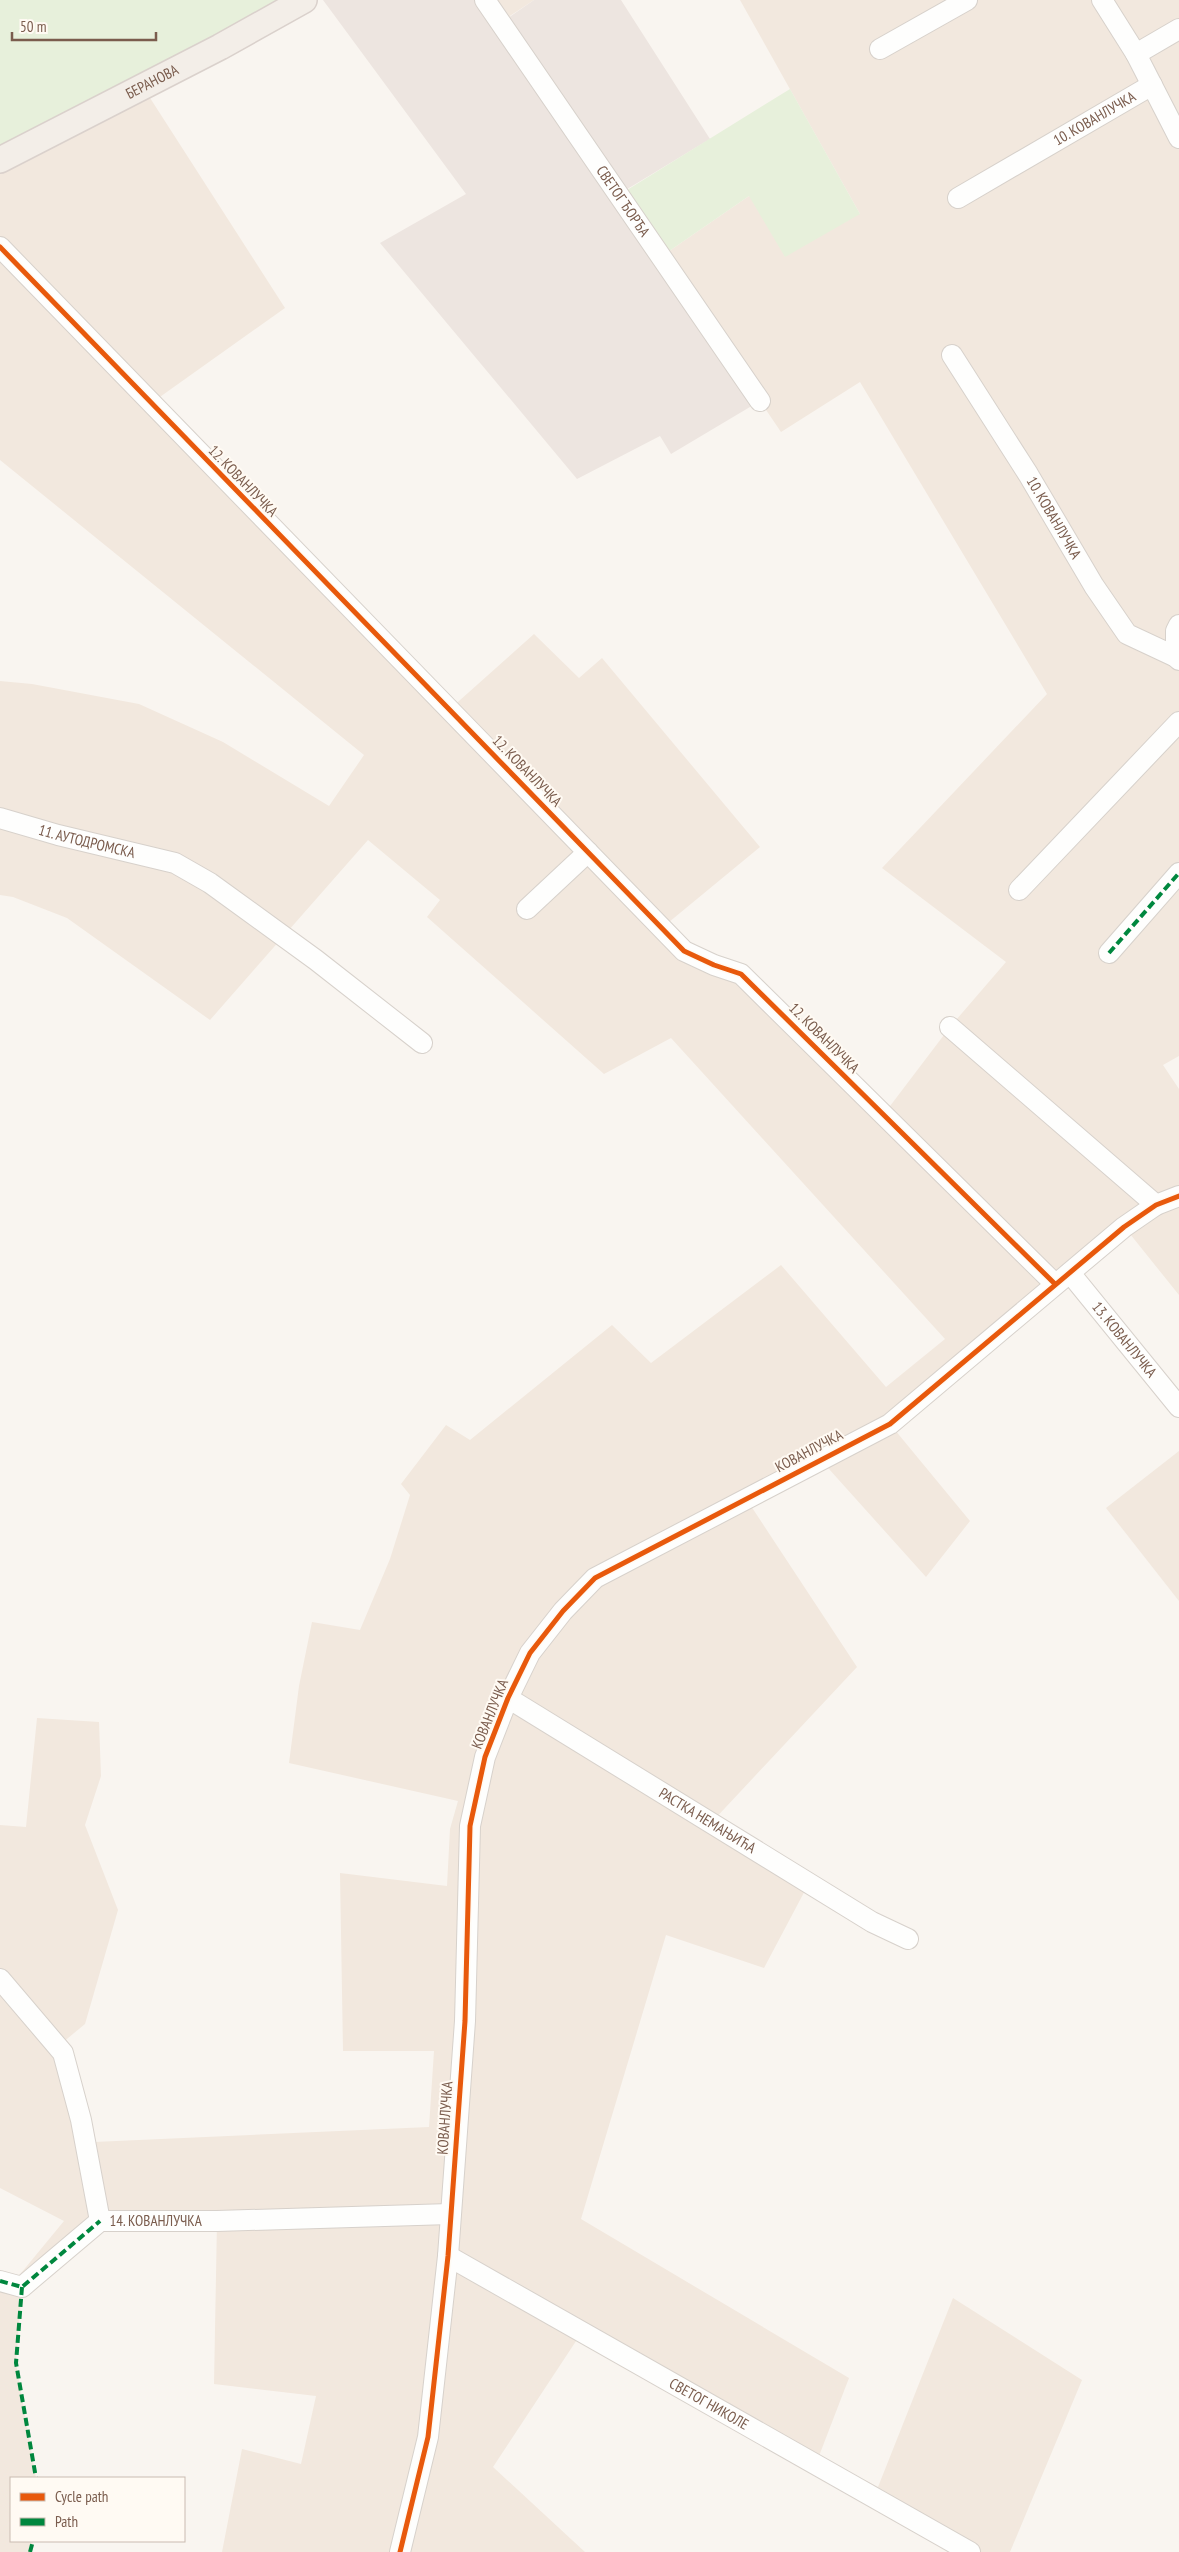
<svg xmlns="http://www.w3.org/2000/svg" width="1179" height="2552" font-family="'PT Sans Narrow',sans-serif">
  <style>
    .residential { fill: #f2e8de }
    .industrial { fill: #ede5e0 }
    .green { fill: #e7f0db }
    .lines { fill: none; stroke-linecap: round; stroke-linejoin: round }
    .minor-casing { stroke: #d7d1cb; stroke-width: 22 }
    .major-casing { stroke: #dad1cc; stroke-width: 28 }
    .minor { stroke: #fefefd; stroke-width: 20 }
    .major { stroke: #f3eee8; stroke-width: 25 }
    .quiet { stroke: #00873e; stroke-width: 4; stroke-dasharray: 8 4; stroke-linecap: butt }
    .cycleway-casing { stroke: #fffaf3; stroke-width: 8 }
    .cycleway { stroke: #e8590c; stroke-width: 5 }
    .labels { text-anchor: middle; stroke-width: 4; stroke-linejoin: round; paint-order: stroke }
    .street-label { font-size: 15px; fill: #7a5c4d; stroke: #fffaf3 }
  </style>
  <rect width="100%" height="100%" fill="#f9f5f0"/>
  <g class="residential">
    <path d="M485,0H534L501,22Z"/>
    <path d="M740,0H1179V1056L1163,1065L1179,1089V1295L1126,1229L890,1424L970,1521L926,1577L820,1459L747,1500L857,1667L711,1823L809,1883L764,1968L666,1935L581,2219L849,2378L819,2456L878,2487L953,2298L1082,2380L1010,2552H970L582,2332L493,2467L585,2552H222L242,2449L301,2464L316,2396L214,2384L217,2221H100L22,2286L16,2363L36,2478H11V2541H33L30,2552H0V2281L12,2284L64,2221L0,2188V1825L26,1827L37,1718L99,1722L101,1776L85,1825L118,1910L85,2024L62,2043L94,2142L429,2127L434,2051H343L340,1873L447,1886L450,1829L458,1801L289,1763L299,1686L312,1622L360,1630L390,1559L410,1495L401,1484L446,1425L470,1440L612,1325L651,1363L781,1265L886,1387L945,1339L671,1038L604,1074L427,917L440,900L368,840L210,1020L67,918L13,897L0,895V681L32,684L139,704L223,742L329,806L364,755L0,460V160L143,87L285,308L150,404L450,709L534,634L579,678L602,658L760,847L663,927L741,974L884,1114L950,1027L1006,962L882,868L1047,694L860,382L781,432L662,256L749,196L860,214Z"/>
    <path d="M1179,1451V1601L1106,1508Z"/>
  </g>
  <path class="industrial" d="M323,0H485L502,22L534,0H621L710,139L619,194L760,401L671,454L660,436L577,479L380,243L466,194Z"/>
  <g class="green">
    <path d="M0,0H304L0,160Z"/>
    <path d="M790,89L860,214L785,257L749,196L662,256L619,195Z"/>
  </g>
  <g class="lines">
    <defs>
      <g id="minor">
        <path id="s1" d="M485,0L760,401"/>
        <path d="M1102,0L1136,54L1179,138"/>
        <path d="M880,49L967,0"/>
        <path d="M1136,54L1179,29"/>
        <path id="s2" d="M958,198L1152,85"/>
        <path d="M0,247L684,951L714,965L741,974L1055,1284"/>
        <path id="s3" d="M952,355L1028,474L1094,586L1127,634L1176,657"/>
        <path d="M1179,625L1176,631V657L1179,660"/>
        <path id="s4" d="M0,818L58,835L175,863L210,883L316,960L422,1043"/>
        <path d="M1019,890L1179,722"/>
        <path d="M527,909L588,852"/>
        <path d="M1109,953L1179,873"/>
        <path d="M950,1027L1156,1205"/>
        <path id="s5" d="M1070,1273L1179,1407"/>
        <path id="s6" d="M508,1698L872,1922L908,1939"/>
        <path id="s7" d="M0,1979L63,2053L81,2120L100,2221H217L450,2214"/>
        <path id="s8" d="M448,2256L970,2552"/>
        <path d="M0,2281L22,2287L100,2221"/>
        <path d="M400,2552L428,2437L448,2256L465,2021L470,1826L485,1757L508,1698L530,1653L563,1611L595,1578L890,1424L1124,1227L1156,1205L1179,1196"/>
      </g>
      <g id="major">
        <path id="s9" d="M0,160L220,47L304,0"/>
      </g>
    </defs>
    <use href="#minor" class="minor-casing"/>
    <use href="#major" class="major-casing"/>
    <use href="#minor" class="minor"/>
    <use href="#major" class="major"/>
    <g class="quiet">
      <path d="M1109,953L1179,873"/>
      <path d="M0,2281L22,2287L100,2221"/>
      <path d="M22,2287L16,2363L36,2478"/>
      <path d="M30,2552L33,2541"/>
    </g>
    <defs>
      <g id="cycleway">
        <path d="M0,247L684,951L714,965L741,974L1055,1284"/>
        <path d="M400,2552L428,2437L448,2256L465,2021L470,1826L485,1757L508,1698L530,1653L563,1611L595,1578L890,1424L1124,1227L1156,1205L1179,1196"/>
      </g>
    </defs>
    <use href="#cycleway" class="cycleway-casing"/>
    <use href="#cycleway" class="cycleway"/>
  </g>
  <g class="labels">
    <g class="street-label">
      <text dy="5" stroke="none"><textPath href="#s9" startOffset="171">БЕРАНОВА</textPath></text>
      <text dy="5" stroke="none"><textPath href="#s2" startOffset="158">10. КОВАНЛУЧКА</textPath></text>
      <text dy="5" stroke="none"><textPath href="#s1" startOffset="244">СВЕТОГ ЂОРЂА</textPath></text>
      <text transform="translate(243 481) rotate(46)" y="5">12. КОВАНЛУЧКА</text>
      <text dy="5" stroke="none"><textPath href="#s3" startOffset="192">10. КОВАНЛУЧКА</textPath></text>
      <text transform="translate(527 771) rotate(46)" y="5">12. КОВАНЛУЧКА</text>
      <text dy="5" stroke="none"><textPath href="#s4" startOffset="90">11. АУТОДРОМСКА</textPath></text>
      <text transform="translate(824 1038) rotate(45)" y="5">12. КОВАНЛУЧКА</text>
      <text dy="5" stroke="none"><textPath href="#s5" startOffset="86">13. КОВАНЛУЧКА</textPath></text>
      <text transform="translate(809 1451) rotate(-28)" y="5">КОВАНЛУЧКА</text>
      <text transform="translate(490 1714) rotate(-68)" y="5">КОВАНЛУЧКА</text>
      <text dy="5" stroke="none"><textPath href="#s6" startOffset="234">РАСТКА НЕМАЊИЋА</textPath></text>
      <text transform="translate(445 2118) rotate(-86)" y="5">КОВАНЛУЧКА</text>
      <text dy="5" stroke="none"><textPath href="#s7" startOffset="325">14. КОВАНЛУЧКА</textPath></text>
      <text dy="5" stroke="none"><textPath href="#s8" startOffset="300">СВЕТОГ НИКОЛЕ</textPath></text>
    </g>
  </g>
  <rect x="10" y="2477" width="175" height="65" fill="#fffaf3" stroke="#cabbb1"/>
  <rect x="20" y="2493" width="25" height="8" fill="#e8590c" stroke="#cabbb1"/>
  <text x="55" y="2502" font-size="15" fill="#7a5c4d">Cycle path</text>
  <rect x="20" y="2518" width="25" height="8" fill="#00873e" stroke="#cabbb1"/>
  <text x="55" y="2527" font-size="15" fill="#7a5c4d">Path</text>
  <path d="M12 32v8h144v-8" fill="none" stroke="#7a5c4d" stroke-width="2.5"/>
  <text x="20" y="32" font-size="15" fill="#7a5c4d" stroke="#fffaf3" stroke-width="4" paint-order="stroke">50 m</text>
</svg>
